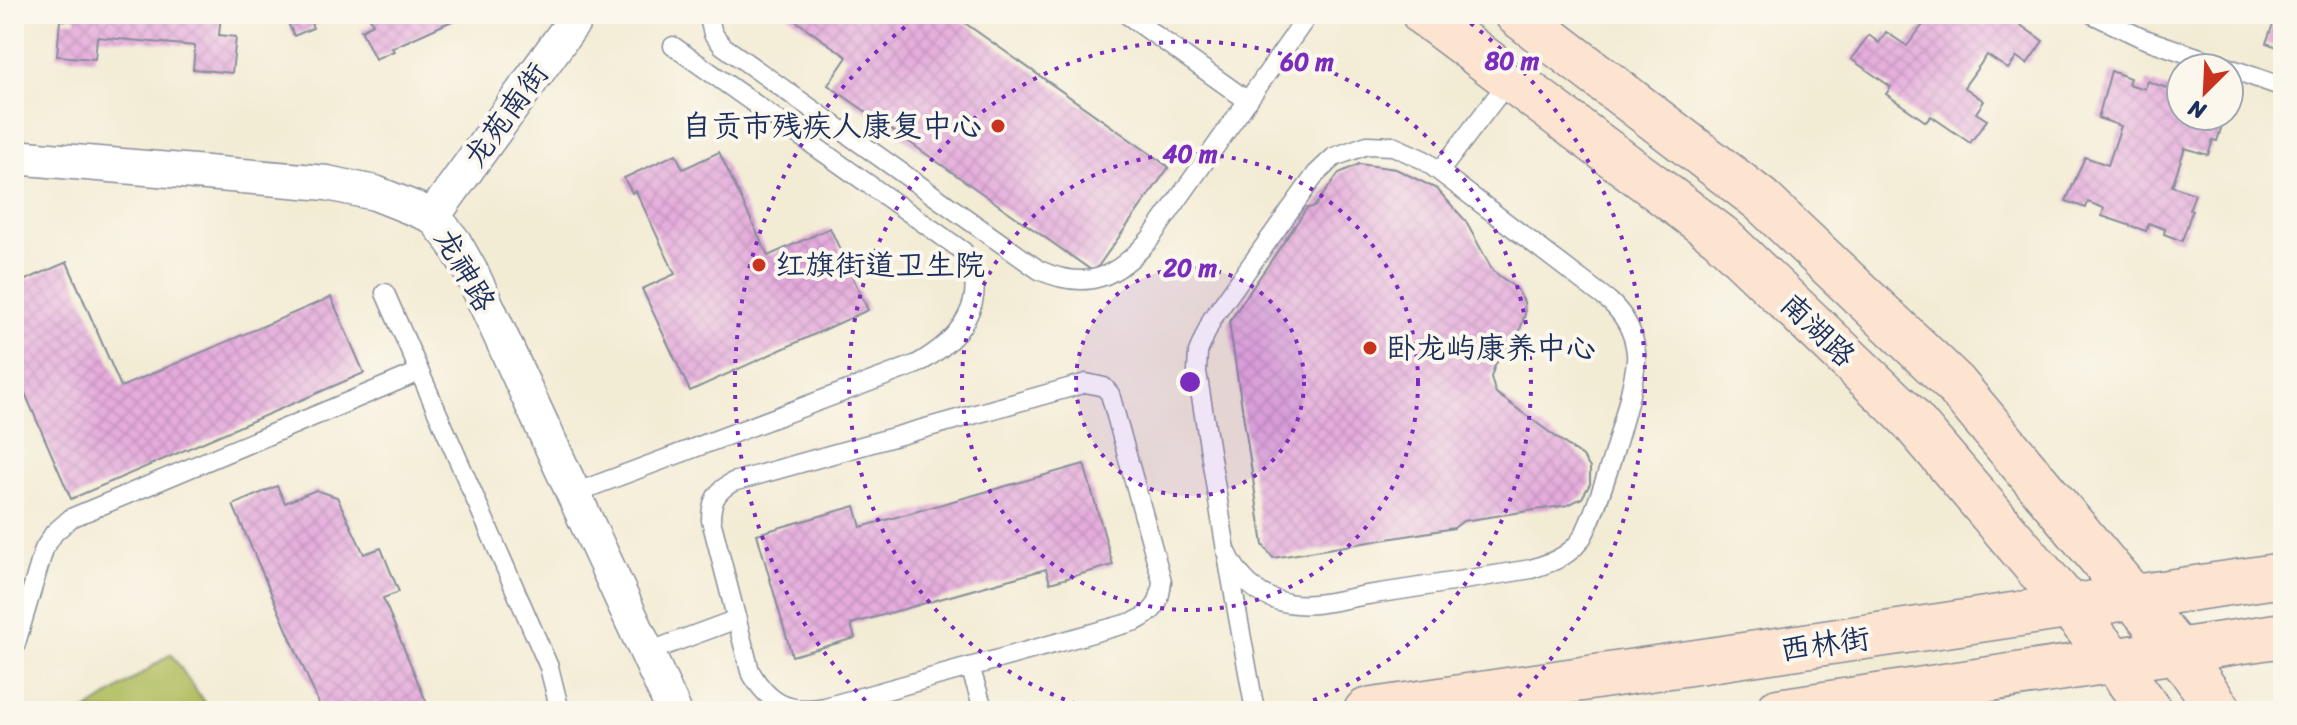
<svg xmlns="http://www.w3.org/2000/svg" width="2297" height="725" font-family="Sriracha,'LXGW WenKai TC',sans-serif">
  <style>
    .park { fill: #b1bd5e; stroke: #66765e; stroke-width: 2 }
    .building { fill: url(#building-cross-hatch) }
    .lines { fill: none; stroke-linecap: round; stroke-linejoin: round }
    .service-casing { stroke: #878e9a; stroke-width: 21 }
    .minor-casing { stroke: #878e9a; stroke-width: 37 }
    .secondary-casing { stroke: #878e9a; stroke-width: 47 }
    .service { stroke: #fff; stroke-width: 18 }
    .minor { stroke: #fff; stroke-width: 34 }
    .secondary { stroke: #fde4d0; stroke-width: 44 }
    .ring { fill: none; stroke: #7b2cbf; stroke-width: 4; stroke-dasharray: 4 8 }
    .poi-dot { fill: #c8321e; stroke: #fbf7ec; stroke-width: 3 }
    .labels { text-anchor: middle; stroke-width: 8; stroke-linejoin: round; paint-order: stroke }
    .street-label { font-size: 30px; fill: #1b2f5e; stroke: #fbf7ec }
    .poi-label { font-size: 30px; fill: #1b2f5e; stroke: #fbf7ec; text-anchor: start }
    .centre { fill: #7b2cbf; stroke: #fbf7ec; stroke-width: 4 }
    .ring-label { font-size: 24px; text-anchor: middle; font-weight: bold; fill: #7b2cbf; stroke: #fbf7ec; stroke-width: 8; stroke-linejoin: round; paint-order: stroke }
  </style>
  <defs>
    <pattern id="building-cross-hatch" width="8" height="8" patternUnits="userSpaceOnUse" patternTransform="scale(2)"><rect width="8" height="8" fill="#e5acdc"/><path d="M0 0l8 8M0 8l8-8" fill="none" stroke="#c494bf"/></pattern>
  </defs>
  <rect width="100%" height="100%" fill="#fbf7ec"/>
  <filter id="ink" filterUnits="userSpaceOnUse"><feTurbulence type="fractalNoise" baseFrequency=".0125" numOctaves="2"/><feDisplacementMap in="SourceGraphic" scale="16" xChannelSelector="R" yChannelSelector="G"/><feConvolveMatrix kernelMatrix="1 2 1 2 8 2 1 2 1" color-interpolation-filters="sRGB"/></filter>
  <filter id="wash" filterUnits="userSpaceOnUse"><feTurbulence type="fractalNoise" baseFrequency=".006" numOctaves="4" result="noise"/><feDisplacementMap in="SourceGraphic" scale="32" xChannelSelector="R" yChannelSelector="G"/><feGaussianBlur stdDeviation="1.8" result="paint"/><feColorMatrix in="noise" values="0 0 0 0 0 0 0 0 0 0 0 0 0 0 0 0 0 1.4 0 .05"/><feComposite in="paint" operator="in"/></filter>
  <g filter="url(#wash)">
    <rect width="100%" height="100%" fill="#f3ecd5"/>
    <path class="park" d="M171,654L210,711H86Z"/>
    <g id="blocks">
      <g class="building">
        <path d="M76,14H221L219,35L236,37L232,73L193,69L195,46L97,37L95,59L57,56L60,20L76,21Z"/>
        <path d="M284,14H333L311,23L313,28L294,36Z"/>
        <path d="M368,14H477L464,20L463,16L392,48L394,51L375,59L361,30L373,24Z"/>
        <path d="M786,14H952L1169,167L1094,272L828,85L847,57Z"/>
        <path d="M1931,14H2005L2043,41L2027,64L2017,57L2008,69L1987,55L1964,87L1984,101L1976,113L1987,120L1970,143L1931,116L1926,122L1886,94L1891,87L1851,59L1869,35L1879,43L1886,32L1907,46Z"/>
        <path d="M2269,14H2283V49L2266,43L2273,24L2267,21Z"/>
        <path d="M2111,71L2130,78L2128,84L2145,89L2147,81L2181,93V116H2225L2217,141L2213,140L2208,155L2185,148L2172,186L2195,194L2189,210L2192,211L2182,241L2164,234L2165,229L2148,223L2146,231L2102,216L2104,208L2088,202L2086,208L2066,201L2085,157L2108,165L2121,126L2098,118Z"/>
        <path d="M719,152L768,256L830,228L868,310L690,391L642,289L675,274L636,191L632,193L624,178L676,154L683,169Z"/>
        <path d="M1359,164L1396,169L1437,189L1465,220L1493,271L1517,289L1524,302L1525,314L1520,330L1495,365L1491,377L1494,388L1496,393L1583,457L1590,468V484L1582,498L1568,505L1463,521L1454,528L1273,558L1263,545L1229,322L1307,208L1314,207L1339,173Z"/>
        <path d="M67,262L121,387L331,297L364,373L71,499L14,368V285Z"/>
        <path d="M1084,464L1113,565L1050,583L1046,569L851,624L855,638L792,656L757,534L855,506L861,527Z"/>
        <path d="M277,486L285,503L316,490L337,497L364,554L381,548L399,592L383,598L430,711H322L233,505Z"/>
      </g>
    </g>
  </g>
  <g filter="url(#ink)">
    <use href="#blocks" fill-opacity="0" stroke="#878e9a" stroke-width="2"/>
    <g class="lines">
      <defs>
        <g id="service">
          <path d="M708,14L713,34L723,46L1039,270C1088,292 1117,277 1150,239L1309,14"/>
          <path d="M1126,14L1248,101"/>
          <path d="M2092,14L2142,38L2229,68"/>
          <path d="M2229,68L2283,87"/>
          <path d="M1367,145L1393,146L1424,160L1608,300C1624,314 1634,332 1636,353C1639,378 1595,523 1579,542C1566,558 1550,563 1531,569C1477,578 1422,587 1367,595C1342,599 1314,608 1288,603C1258,598 1238,577 1226,550L1197,372L1198,352L1212,319L1316,174L1334,157Z"/>
          <path d="M1440,171L1511,78"/>
          <path d="M385,293L549,667L560,711"/>
          <path d="M1086,383L1104,387L1110,394L1162,581C1160,603 1156,611 1136,621L825,707C788,714 768,703 750,671L711,520C711,502 716,491 733,482Z"/>
          <path d="M572,494L917,364C960,340 993,298 963,251L673,46"/>
          <path d="M1228,561L1255,711"/>
          <path d="M14,650L44,549L54,533L71,518L419,372"/>
          <path d="M648,652L737,619"/>
          <path d="M970,667L984,711"/>
        </g>
        <g id="minor">
          <path d="M14,157L327,183L375,193L433,216L454,242L472,274L674,711"/>
          <path d="M433,216L579,14"/>
        </g>
        <g id="secondary">
          <path d="M1424,14L1720,236L1908,416L2071,608L2115,662L2150,711"/>
          <path d="M1517,14L1761,200L1955,384L2177,650L2220,711"/>
          <path d="M1366,711L2283,575"/>
          <path d="M1778,711L2283,635"/>
        </g>
      </defs>
      <use href="#service" class="service-casing"/>
      <use href="#minor" class="minor-casing"/>
      <use href="#secondary" class="secondary-casing"/>
      <use href="#service" class="service"/>
      <use href="#minor" class="minor"/>
      <use href="#secondary" class="secondary"/>
    </g>
  </g>
  <circle cx="1190" cy="382" r="114" fill="#7b2cbf" fill-opacity=".12"/>
  <g class="ring">
    <circle cx="1190" cy="382" r="114"/>
    <circle cx="1190" cy="382" r="228"/>
    <path d="M1099 711A341 341 0 1 1 1281 711"/>
    <path d="M874 709A455 455 0 0 1 919 16M1461 16A455 455 0 0 1 1506 709"/>
  </g>
  <g class="poi-dot">
    <circle cx="998" cy="126" r="8"/>
    <circle cx="759" cy="265" r="8"/>
    <circle cx="1370" cy="348" r="8"/>
  </g>
  <g class="labels">
    <g class="street-label">
      <text transform="translate(506 115) rotate(-54)" y="10">龙苑南街</text>
      <text transform="translate(465 270) rotate(60)" y="10">龙神路</text>
      <text transform="translate(1818 330) rotate(44)" y="10">南湖路</text>
      <text transform="translate(1825 644) rotate(-8)" y="10">西林街</text>
    </g>
    <g class="poi-label">
      <text x="982" y="136" text-anchor="end">自贡市残疾人康复中心</text>
      <text x="775" y="275">红旗街道卫生院</text>
      <text x="1386" y="358">卧龙屿康养中心</text>
    </g>
  </g>
  <circle cx="1190" cy="382" r="12" class="centre"/>
  <g class="ring-label">
    <text x="1512" y="69">80 m</text>
    <text x="1307" y="70">60 m</text>
    <text x="1190" y="162">40 m</text>
    <text x="1190" y="276">20 m</text>
  </g>
  <rect width="2297" height="725" fill="none" stroke="#fbf7ec" stroke-width="48"/>
  <g transform="translate(2205 92) rotate(204)"><circle r="38" fill="#fbf7ec" stroke="#a1a7b3" stroke-width="2"/>
  <path d="M0-6L14 30L0 20L-14 30Z" fill="#c8321e"/>
  <text y="-12" font-size="22" font-weight="bold" text-anchor="middle" fill="#1b2f5e">N</text>
  </g>
</svg>
